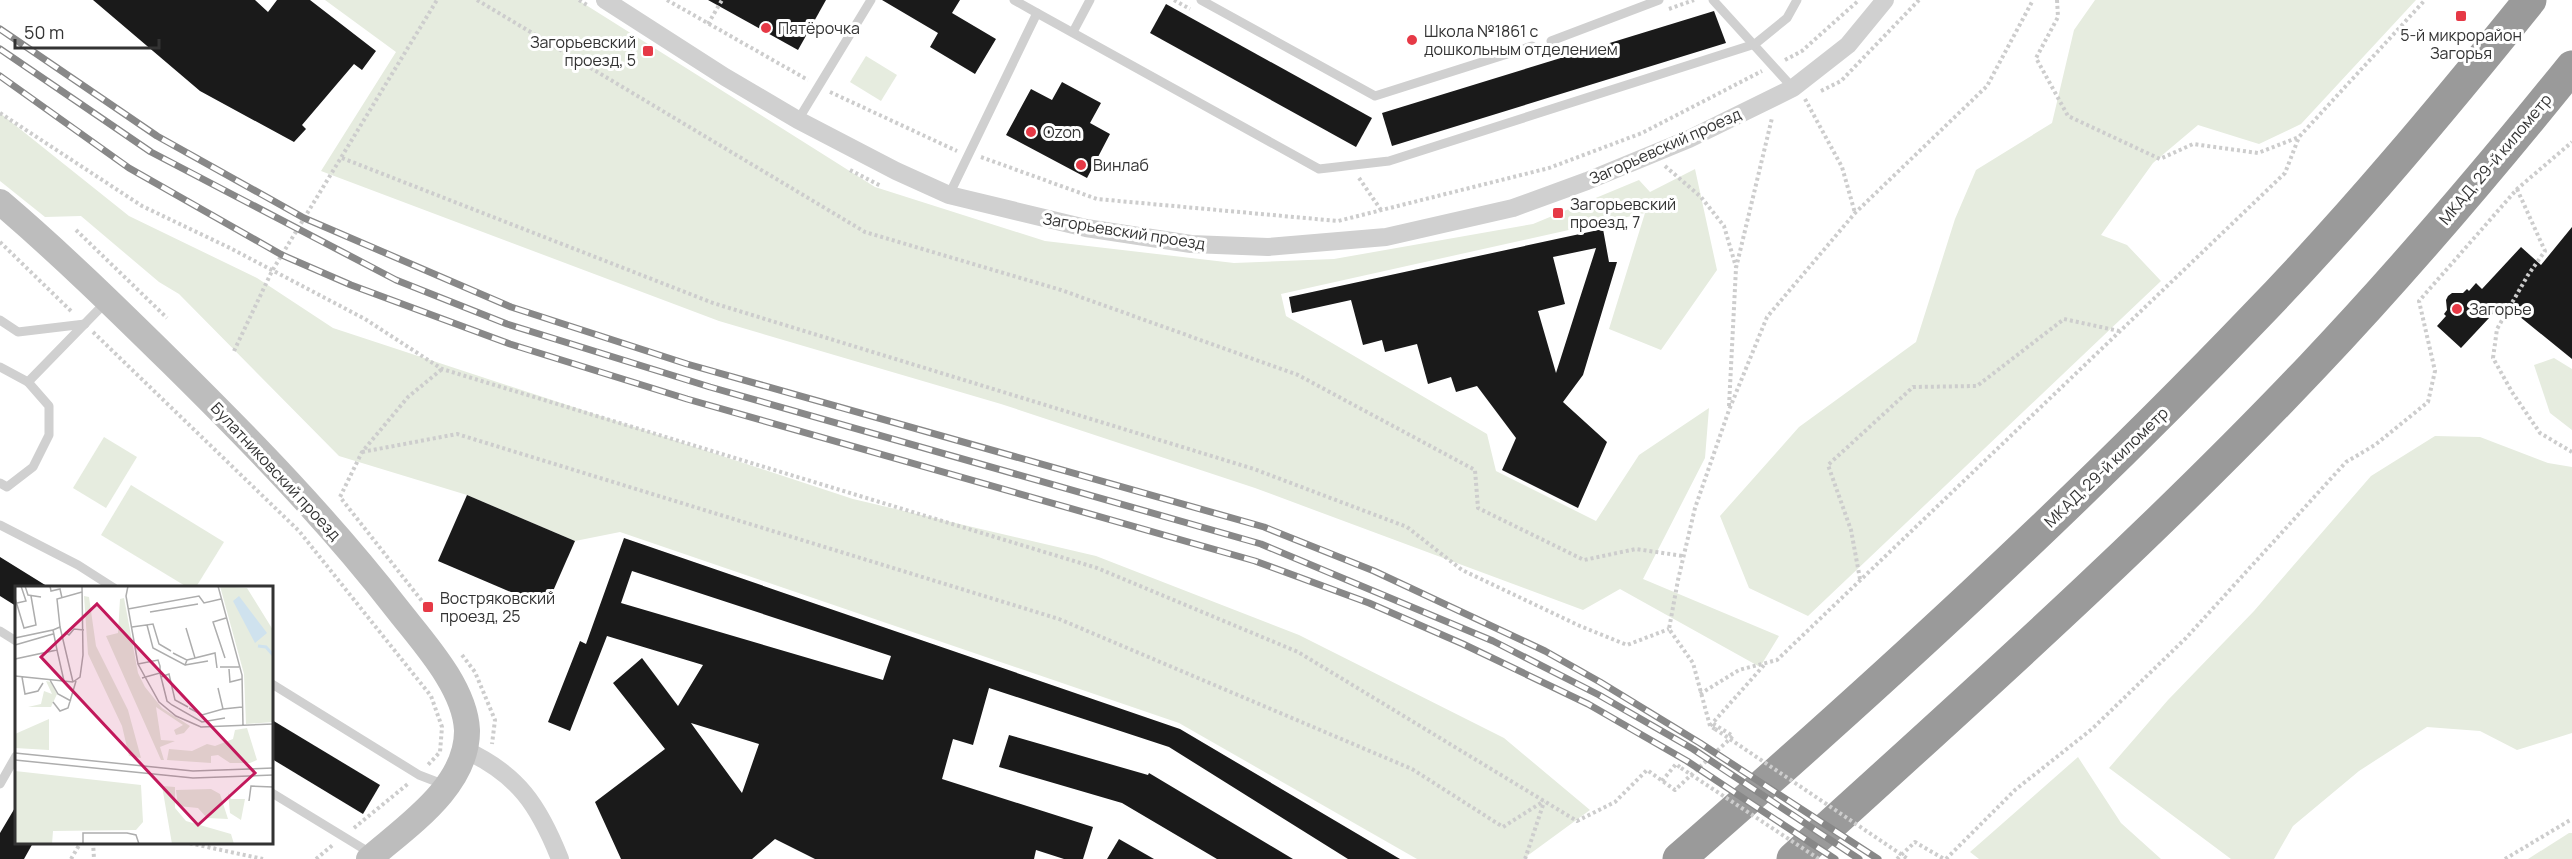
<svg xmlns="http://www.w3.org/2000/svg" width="2572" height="859" font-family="Manrope,sans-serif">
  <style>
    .green { fill: #e6ecdf }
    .building { fill: #1a1a1a; fill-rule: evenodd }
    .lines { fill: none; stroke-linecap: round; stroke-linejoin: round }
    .path { stroke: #cdcdcd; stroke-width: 4; stroke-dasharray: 3 3; stroke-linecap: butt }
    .lane { stroke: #d0d0d0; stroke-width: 9 }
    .street { stroke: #d0d0d0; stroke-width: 18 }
    .secondary { stroke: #bdbdbd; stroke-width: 26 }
    .highway { stroke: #9a9a9a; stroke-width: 33 }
    .rail-casing { stroke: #888; stroke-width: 7 }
    .rail { stroke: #fff; stroke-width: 4.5; stroke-dasharray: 14; stroke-linecap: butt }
    .path-bridge { stroke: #cdcdcd; stroke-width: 4; stroke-dasharray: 3 3; stroke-linecap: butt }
    .poi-dot { fill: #e63946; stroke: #fff; stroke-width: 2 }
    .labels { text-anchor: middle; stroke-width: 6; stroke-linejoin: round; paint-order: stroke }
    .poi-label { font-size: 16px; fill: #333; stroke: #fff; text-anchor: start }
    .street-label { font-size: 16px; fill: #333; stroke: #fff }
    .inset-river { fill: none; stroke: #cfe2ee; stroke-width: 3 }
    .inset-road { fill: none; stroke: #adadad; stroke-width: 1.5 }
    .view { fill: #c2185b; fill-opacity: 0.15; stroke: #c2185b; stroke-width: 3 }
    .inset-edge { fill: none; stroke: #333; stroke-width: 3 }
  </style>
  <rect width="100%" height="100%" fill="#fff"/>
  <g class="green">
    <path d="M325,0H578L875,187L1045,241L1234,263L1334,259L1533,224L1639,180L1650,192L1695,169L1717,270L1661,350L1609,329L1645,213L1281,294L1286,316L1487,434L1496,471L1596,521L1639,455L1709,408L1705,458L1643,579L1779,636L1760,667L1620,589L1583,610L1255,488L1001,404L719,321L321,171L396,52Z"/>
    <path d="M2095,0H2416L2301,124L2259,144L2198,125L2153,163L2101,235L2127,245L2161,281L1808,616L1749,588L1720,516L1799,427L1916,342L1955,219L1976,170L2052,123L2074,30Z"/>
    <path d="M866,56L897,75L881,101L850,82Z"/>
    <path d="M0,113L129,216L257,278L333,328L853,499L1096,556L1299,635L1504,738L1590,810L1523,859H1417L1179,723L620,532L575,541L467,495L339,456L179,294L159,282L81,216L45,217L0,181Z"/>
    <path d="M2554,358L2572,369V430L2550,413L2534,365Z"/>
    <path d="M2435,436L2480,437L2548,463L2572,467V733L2517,750L2480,731L2427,727L2359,771L2293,826L2274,859H2231L2109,768L2168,700L2254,611L2371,476Z"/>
    <path d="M104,437L137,457L106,508L73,488Z"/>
    <path d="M131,485L224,542L196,587H187L101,535Z"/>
    <path d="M2078,757L2121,823L2161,859H1979L1970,852Z"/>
    <path d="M2569,833H2572V859H2528Z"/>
  </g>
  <g class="building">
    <path d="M93,0H255L268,12L277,0H310L376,51L362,70L354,64L302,125L306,129L294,142L200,91Z"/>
    <path d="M708,0H826L798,50Z"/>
    <path d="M882,0H960L952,13L996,39L975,74L930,47L938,33Z"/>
    <path d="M1166,4L1372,118L1356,147L1150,33Z"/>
    <path d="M1714,11L1726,43L1392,146L1382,113Z"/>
    <path d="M1062,82L1101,103L1090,123L1110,134L1087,178L1006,135L1031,89L1052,100Z"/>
    <path d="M2572,227V359L2503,303L2461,348L2437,326L2446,316L2444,314L2447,310L2446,300L2448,296L2452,293H2463L2467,289L2469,291L2476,283L2482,289L2521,247L2541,265Z"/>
    <path d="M1603,229L1609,262H1617L1583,375L1563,402L1607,442L1578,508L1502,470L1516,438L1477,386L1456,392L1451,377L1428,384L1417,344L1385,352L1382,340L1363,345L1351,300L1292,313L1289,297ZM1596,248L1578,304L1556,373L1538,311L1565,304L1553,257Z"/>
    <path d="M467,495L575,541L546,607L438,561Z"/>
    <path d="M624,538L1180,729L1400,859H1348L1169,747L989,688L973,745L953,739L942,779L1093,827L1083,859H1064L1036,850L1034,859H815L775,839L752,859H621L595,802L665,749L613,683L642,658L678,706L703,665L607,636L570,731L548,722L580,641L586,644ZM632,571L891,656L883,680L621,603ZM691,723L759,744L742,793L696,730Z"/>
    <path d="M0,557L50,588H16V606L0,596Z"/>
    <path d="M272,720L380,785L363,814L272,759Z"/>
    <path d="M1009,735L1148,775L1149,773L1293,859H1217L1122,803L999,767Z"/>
    <path d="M16,806V843H33L24,859H0V833Z"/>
    <path d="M1119,839L1154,859H1107Z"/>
  </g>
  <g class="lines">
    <g class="path">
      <path d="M477,0L865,232L1061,290L1298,375L1475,470L1478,508L1584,560L1636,549L1683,556"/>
      <path d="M579,0L587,5"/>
      <path d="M667,0L808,80"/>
      <path d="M1174,0L1190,9"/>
      <path d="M2057,0L2058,17L2036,58L2068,116L2160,159L2193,144L2258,153L2299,137L2425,0"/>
      <path d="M1669,9L1694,0"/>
      <path d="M708,24L722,0"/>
      <path d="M1785,60L1802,51L1858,1"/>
      <path d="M1821,91L1841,81L1919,0"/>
      <path d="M830,92L957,151"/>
      <path d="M1805,99L1842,167L1855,213"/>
      <path d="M0,113L142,206L230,248L365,319L442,369L1097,568L1298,652L1577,821L1615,802L1647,770L1675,790L1733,736L1712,723"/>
      <path d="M981,157L1097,199L1338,221L1549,168L1642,133L1762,71"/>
      <path d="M342,158L713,303L1254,469L1407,527L1462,570L1580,626L1627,645L1669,629"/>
      <path d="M1665,166L1701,197L1724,226L1736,267"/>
      <path d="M850,170L881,186"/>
      <path d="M1359,178L1381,210"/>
      <path d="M2517,189L2545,251L2528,275L2497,329L2493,358L2512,392L2540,433L2572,452"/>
      <path d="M76,230L167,318"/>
      <path d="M0,242L73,313"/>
      <path d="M93,332L299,531L431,696L442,727L440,752L427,766"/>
      <path d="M234,351L272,271L437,0"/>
      <path d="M1729,406L1736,268L1772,118"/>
      <path d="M362,452L457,434L1059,619L1412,769L1503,827L1544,801"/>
      <path d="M1860,579L1851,530L1828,465L1913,387L1977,386L2064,319L2119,331"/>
      <path d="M429,610L340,497L362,452L408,397L442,369"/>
      <path d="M462,655L475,672L495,720L492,744"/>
      <path d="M1700,694L1739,670L1777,660L2285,173L2299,137"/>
      <path d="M1710,726L1693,663L1669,629L1678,580L1695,508L1729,410L1767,317L1855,213L1987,86L2033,0"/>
      <path d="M1715,729L1710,726L1765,664"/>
      <path d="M1662,781L1676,764L1681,768"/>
      <path d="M354,828L409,783"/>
      <path d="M93,842L94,859"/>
      <path d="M184,842L263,859"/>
      <path d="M71,859L81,842"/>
      <path d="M316,859L334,844"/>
      <path d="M1525,859L1544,802"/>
      <path d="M1897,859L1915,842L1944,859"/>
      <path d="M1946,859L2015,790L2092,729L2186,638L2346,462L2375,445L2428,402L2435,371L2419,301L2517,189L2572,142"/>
      <path d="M2505,859L2572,819"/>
    </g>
    <g class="lane">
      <path d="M1201,0L1375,96L1532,46"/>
      <path d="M1713,0L1793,88"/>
      <path d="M1037,13L1319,169L1389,161L1755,44L1787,18L1797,0"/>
      <path d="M1073,32L1090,0"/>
      <path d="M1551,41L1659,0"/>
      <path d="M798,120L871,0"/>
      <path d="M949,195L1037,13L1014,0"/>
      <path d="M0,320L18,332L85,324"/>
      <path d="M0,367L28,382"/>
      <path d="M0,483L7,487L33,467L49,435V406L28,382L106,302"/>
      <path d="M0,525L78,565L114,588"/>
      <path d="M0,631L16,641"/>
      <path d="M272,684L419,775L445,785"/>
      <path d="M0,784L16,756"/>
      <path d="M272,793L372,854"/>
    </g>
    <g class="street">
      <path d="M605,0L725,77L798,120L896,171L949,195L1086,228L1191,244L1268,247L1386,237L1513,208L1587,181L1689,139L1793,88L1848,45L1885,0"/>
      <path d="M465,750C518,774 539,806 560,859"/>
    </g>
    <path class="secondary" d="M0,202C60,253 116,308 172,363C251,441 329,521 398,610C423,642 465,687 467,730C468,786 407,826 369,859"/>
    <g class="highway">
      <path d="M1679,859C1878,685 2073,507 2255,317C2352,217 2442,109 2530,0"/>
      <path d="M1793,859C1969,699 2148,540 2312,367C2403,271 2489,170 2572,67"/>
    </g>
    <defs>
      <g id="rail">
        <path d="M0,29L157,136L304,218L511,307L687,364L1264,527L1374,571L1545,651L1600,682L1700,743L1878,859"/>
        <path d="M0,49L151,152L396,280L507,324L710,387L1261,544L1493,641L1599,695L1693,749L1859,859"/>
        <path d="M0,76L129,168L282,255L351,285L510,344L687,399L1255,561L1369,603L1463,644L1588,704L1687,761L1835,859"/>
      </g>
    </defs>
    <use href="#rail" class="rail-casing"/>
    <use href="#rail" class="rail"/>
    <g class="path-bridge">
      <path d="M1715,729L1908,859"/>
      <path d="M1681,768L1819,859"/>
    </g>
  </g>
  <g class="poi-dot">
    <rect x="2455" y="10" width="12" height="12" rx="3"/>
    <circle cx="766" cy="28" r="6"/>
    <circle cx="1412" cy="40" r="6"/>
    <rect x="642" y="45" width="12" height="12" rx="3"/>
    <circle cx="1031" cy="132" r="6"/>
    <circle cx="1081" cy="165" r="6"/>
    <rect x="1552" y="207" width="12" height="12" rx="3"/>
    <circle cx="2457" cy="309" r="6"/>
    <rect x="422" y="601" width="12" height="12" rx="3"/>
  </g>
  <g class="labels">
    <g class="poi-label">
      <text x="778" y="34">Пятёрочка</text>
      <text x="1424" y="37">Школа №1861 с<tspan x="1424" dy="18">дошкольным отделением</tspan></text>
      <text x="2461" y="41" text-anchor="middle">5-й микрорайон<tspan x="2461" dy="18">Загорья</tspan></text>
      <text x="636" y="48" text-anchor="end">Загорьевский<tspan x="636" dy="18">проезд, 5</tspan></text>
      <text x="1043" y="138">Ozon</text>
      <text x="1093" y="171">Винлаб</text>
      <text x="1570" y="210">Загорьевский<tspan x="1570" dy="18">проезд, 7</tspan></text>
      <text x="2469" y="315">Загорье</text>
      <text x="440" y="604">Востряковский<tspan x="440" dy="18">проезд, 25</tspan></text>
    </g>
    <g class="street-label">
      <text transform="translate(1665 146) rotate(-24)" y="6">Загорьевский проезд</text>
      <text transform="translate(2495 159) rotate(-50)" y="6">МКАД, 29-й километр</text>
      <text transform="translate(1124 231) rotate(9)" y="6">Загорьевский проезд</text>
      <text transform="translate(2106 467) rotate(-44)" y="6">МКАД, 29-й километр</text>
      <text transform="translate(276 471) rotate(47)" y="6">Булатниковский проезд</text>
    </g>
  </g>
  <g transform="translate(15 586)">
    <rect width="258" height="258" fill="#fff"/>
    <path d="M205,0L232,2L258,44V136L231,138L229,88ZM69,10L74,11L81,60L113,124L126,172L114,170L107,140L73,68ZM109,12L123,87L130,101L147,122L175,140L169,147L161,149L159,144L168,139L141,121L146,154L160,155L145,161L149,174H146L91,50L103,47L105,13ZM31,95L36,96L42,108L36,121H13L26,118L29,105L37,108ZM34,133V164L0,162V148ZM232,142L242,174L235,177H215L203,169L196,170V177L152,174L154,163L177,165L192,158L200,160L218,153L220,144ZM0,185L126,199L128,236L121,244L38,245L37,258H0ZM147,200L160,201V222L171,235L216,248L219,258H157ZM196,203L205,208L213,233L192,232L183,222L163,220L161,204ZM213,207L216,213H230L226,234L215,227Z" fill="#e6ecdf"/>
    <path d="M224,10L252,47L240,57L218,15Z" fill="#cfe2ee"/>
    <path class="inset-river" d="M243,60L251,61L258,69"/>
    <path class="inset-road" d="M10,0L13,9L26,11M35,0L36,5L45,3L47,12M113,0L111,10L123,78L144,116L161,130L186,141L258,138M203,0L227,89L228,140M234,0H255M0,12L9,42L21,39L16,10M2,17L11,15L6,0M113,23L184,10L189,17L206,13M135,26L183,18M132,39L138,62L170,79L172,74L158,67M45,41L58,96M117,41L138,38L144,58L156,65M171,42L180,72M38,44L45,41L42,13L67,6M50,46L54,49L59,43L69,44M0,52L38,44L42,64M0,59L38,48M210,72L198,36L211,32M0,73L42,64L49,95M172,74L200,67L202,82M123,78L143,74L145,80V87L127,92M170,79L193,75M205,81H224M214,83L215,96L227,93M145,87L152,115L157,119L187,136L210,132M0,90L58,96M7,91L10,108L23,105L28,97M146,91L154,88L160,114L173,121M35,94L43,108L56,115M58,96L65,91L68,69L67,0M38,116L45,125L53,122L61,95M174,122L187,129L208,123L203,102M208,123L227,121M0,167L178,185L258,182M0,174L178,192L258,189M234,215L236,200L258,201M68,258V247H112L121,249L124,258"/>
    <path class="view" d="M82,18L240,187L183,239L26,71Z"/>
    <rect width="258" height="258" class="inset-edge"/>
  </g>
  <path d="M15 39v9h144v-9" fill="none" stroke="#333333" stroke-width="3"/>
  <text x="24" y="39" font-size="18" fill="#333333" stroke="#ffffff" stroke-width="4.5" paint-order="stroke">50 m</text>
</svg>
